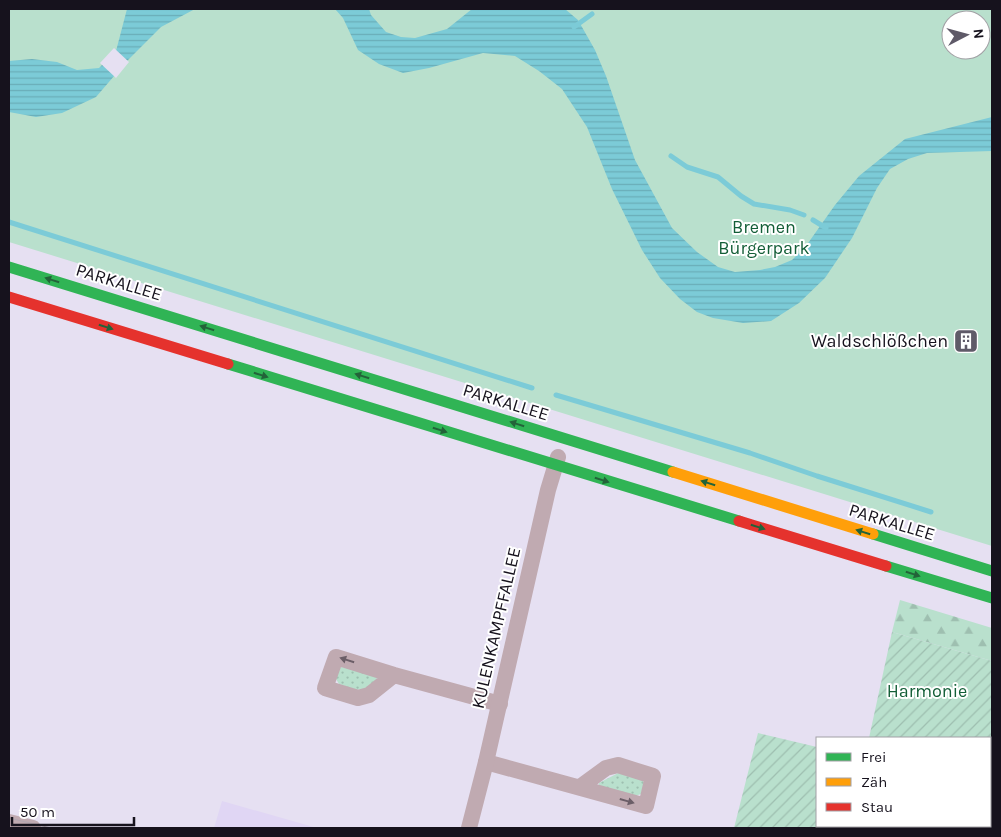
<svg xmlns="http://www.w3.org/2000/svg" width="1001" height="837" font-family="Karla,sans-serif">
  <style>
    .built { fill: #e0d6f4 }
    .grass { fill: url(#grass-dots) }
    .forest { fill: url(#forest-firs) }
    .park { fill: #b9e0cd; fill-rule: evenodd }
    .garden { fill: url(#garden-furrows) }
    .water { fill: url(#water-rules) }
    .pier { fill: #e6e0f2 }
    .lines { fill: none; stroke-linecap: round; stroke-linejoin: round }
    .stream { stroke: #7ccbd7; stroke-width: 5 }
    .street { stroke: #c0aab1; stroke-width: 16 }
    .fast { stroke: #30b455; stroke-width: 11 }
    .slow { stroke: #ff9f0a; stroke-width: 11 }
    .jam { stroke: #e5322d; stroke-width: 11 }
    .tram { stroke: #b3a7b1; stroke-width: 1 }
    .oneway { fill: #236339 }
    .oneway2 { fill: #6b5e67 }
    .labels { text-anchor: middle; stroke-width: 4; stroke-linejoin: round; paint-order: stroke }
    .park-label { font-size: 18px; fill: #135e37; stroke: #fff }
    .street-label { font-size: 18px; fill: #16121d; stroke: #fff }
    .poi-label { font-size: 18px; fill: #16121d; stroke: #fff; text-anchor: end }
  </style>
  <defs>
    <pattern id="grass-dots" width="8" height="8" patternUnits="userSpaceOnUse" patternTransform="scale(1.25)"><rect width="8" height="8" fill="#b9e0cd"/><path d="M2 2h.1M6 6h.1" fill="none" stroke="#9ebfb0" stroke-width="1.8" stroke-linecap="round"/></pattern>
    <pattern id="forest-firs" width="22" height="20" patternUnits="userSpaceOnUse" patternTransform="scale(1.25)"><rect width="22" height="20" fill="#b9e0cd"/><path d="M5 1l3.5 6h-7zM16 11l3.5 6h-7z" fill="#9ebfb0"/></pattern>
    <pattern id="garden-furrows" width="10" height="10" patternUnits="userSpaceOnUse" patternTransform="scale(1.25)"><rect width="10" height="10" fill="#b9e0cd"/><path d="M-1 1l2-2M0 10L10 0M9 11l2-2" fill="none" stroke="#9ebfb0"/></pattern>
    <pattern id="water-rules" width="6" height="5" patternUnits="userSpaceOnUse" patternTransform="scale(1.25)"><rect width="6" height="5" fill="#7ccbd7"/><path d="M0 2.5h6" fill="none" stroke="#6aadb8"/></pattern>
  </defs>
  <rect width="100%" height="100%" fill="#e6e0f2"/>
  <path class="built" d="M222,801L317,828H214Z"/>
  <g class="grass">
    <path d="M341,667L376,673L377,680L365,689L356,690L339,684L336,679V672Z"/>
    <path d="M620,772L640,777L644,782L641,794L635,796L599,786V783Z"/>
  </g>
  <path class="forest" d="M900,600L992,628V661L892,632Z"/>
  <path class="park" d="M9,9H992V546L9,242ZM951,20H981V50H951Z"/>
  <path class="garden" d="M892,632L992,661V828H734L758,733L817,747V826H990V738H869Z"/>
  <g class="water">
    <path d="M127,9H195L161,27L127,61L96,97L62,113L36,117L9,112V61L32,59L57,62L77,70L99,68L116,51Z"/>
    <path d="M335,9H369L371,15L386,32L401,37L415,38L447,29L472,9H565L578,20L595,50L606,76L635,160L672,228L697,252L718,267L735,272L760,270L775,267L792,260L806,246L835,205L859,176L905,139L992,117V151L927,153L908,159L890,169L877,188L852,238L825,278L799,303L771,321L743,323L713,318L697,312L680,299L660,278L642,250L612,189L587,127L562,89L539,71L515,56L483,53L429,68L403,73L379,64L358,50L343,18Z"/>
  </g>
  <path class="pier" d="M114,48L129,62L116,78L100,63Z"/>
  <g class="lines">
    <g class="stream">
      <path d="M574,27L592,14"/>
      <path d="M671,156L687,167L718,177L741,196L754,204L790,210L804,215"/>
      <path d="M813,220L826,228"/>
      <path d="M9,222L532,388"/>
      <path d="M556,395L750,453L817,476L931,512"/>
    </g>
    <g class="street">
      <path d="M394,675L369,695L358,698L325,688L336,657L394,675L500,704"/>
      <path d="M486,762L646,806L653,776L618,765L606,768L580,787"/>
      <path d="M9,822L33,828"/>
      <path d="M469,828L486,762L548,490L558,457"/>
    </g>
    <g class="fast">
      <path d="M9,267L673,472"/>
      <path d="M228,364L739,521"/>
      <path d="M873,534L992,571"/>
      <path d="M886,566L992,598"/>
    </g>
    <path class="slow" d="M673,472L873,534"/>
    <g class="jam">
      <path d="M9,297L228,364"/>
      <path d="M739,521L886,566"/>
    </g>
    <path class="tram" d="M9,818L51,828"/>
  </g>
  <defs><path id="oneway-solid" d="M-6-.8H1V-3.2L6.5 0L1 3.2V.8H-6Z" transform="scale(1.25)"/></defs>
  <g class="oneway">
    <use href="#oneway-solid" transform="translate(52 280) rotate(-163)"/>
    <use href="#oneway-solid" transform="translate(106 327) rotate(17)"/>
    <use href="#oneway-solid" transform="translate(207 328) rotate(-163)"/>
    <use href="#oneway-solid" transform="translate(261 375) rotate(17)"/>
    <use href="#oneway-solid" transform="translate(362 376) rotate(-163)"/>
    <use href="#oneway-solid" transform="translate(517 424) rotate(-163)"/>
    <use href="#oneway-solid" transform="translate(440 430) rotate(17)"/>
    <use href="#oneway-solid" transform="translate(602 480) rotate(17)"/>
    <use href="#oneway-solid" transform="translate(708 483) rotate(-163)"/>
    <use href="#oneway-solid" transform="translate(758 527) rotate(17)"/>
    <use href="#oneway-solid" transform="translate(863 532) rotate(-163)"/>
    <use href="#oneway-solid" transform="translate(913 574) rotate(17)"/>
  </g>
  <g class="oneway2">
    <use href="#oneway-solid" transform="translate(347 660) rotate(-162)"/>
    <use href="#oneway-solid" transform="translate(627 801) rotate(16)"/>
  </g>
  <defs>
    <symbol id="building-square" viewBox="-11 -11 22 22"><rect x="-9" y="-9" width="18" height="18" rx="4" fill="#5f5a68" stroke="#fff"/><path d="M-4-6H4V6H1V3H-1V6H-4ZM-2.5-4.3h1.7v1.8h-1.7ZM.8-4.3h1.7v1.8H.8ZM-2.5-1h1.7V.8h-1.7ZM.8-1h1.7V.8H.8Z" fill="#fff"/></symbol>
  </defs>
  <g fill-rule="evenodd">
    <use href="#building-square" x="952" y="327" width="28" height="28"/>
  </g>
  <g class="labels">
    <g class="park-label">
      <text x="764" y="233">Bremen<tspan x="764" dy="21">Bürgerpark</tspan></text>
      <text x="927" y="697">Harmonie</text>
    </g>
    <g class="street-label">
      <text transform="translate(119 282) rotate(17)" y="6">PARKALLEE</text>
      <text transform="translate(506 402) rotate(17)" y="6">PARKALLEE</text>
      <text transform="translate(892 522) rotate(17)" y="6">PARKALLEE</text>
      <text transform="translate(496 628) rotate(-77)" y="6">KULENKAMPFFALLEE</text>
    </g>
    <g class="poi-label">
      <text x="948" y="347">Waldschlößchen</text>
    </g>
  </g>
  <rect width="1001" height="837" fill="none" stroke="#16121d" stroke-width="20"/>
  <rect x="816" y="737" width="175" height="90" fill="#ffffff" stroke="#a2a0a5"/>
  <rect x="826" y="753" width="25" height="8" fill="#30b455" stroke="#a2a0a5"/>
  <text x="861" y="762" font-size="15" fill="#16121d">Frei</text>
  <rect x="826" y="778" width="25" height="8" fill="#ff9f0a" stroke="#a2a0a5"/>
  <text x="861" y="787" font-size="15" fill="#16121d">Zäh</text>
  <rect x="826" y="803" width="25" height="8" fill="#e5322d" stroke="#a2a0a5"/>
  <text x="861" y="812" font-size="15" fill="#16121d">Stau</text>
  <g transform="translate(966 35) rotate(84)"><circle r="24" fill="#ffffff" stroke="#a2a0a5"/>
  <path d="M0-4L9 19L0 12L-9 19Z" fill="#5f5a68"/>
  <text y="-8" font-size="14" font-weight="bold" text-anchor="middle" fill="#16121d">N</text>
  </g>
  <path d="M12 817v8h122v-8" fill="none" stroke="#16121d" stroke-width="2.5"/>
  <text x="20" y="817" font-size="15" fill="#16121d" stroke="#ffffff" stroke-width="4" paint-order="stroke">50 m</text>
</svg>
